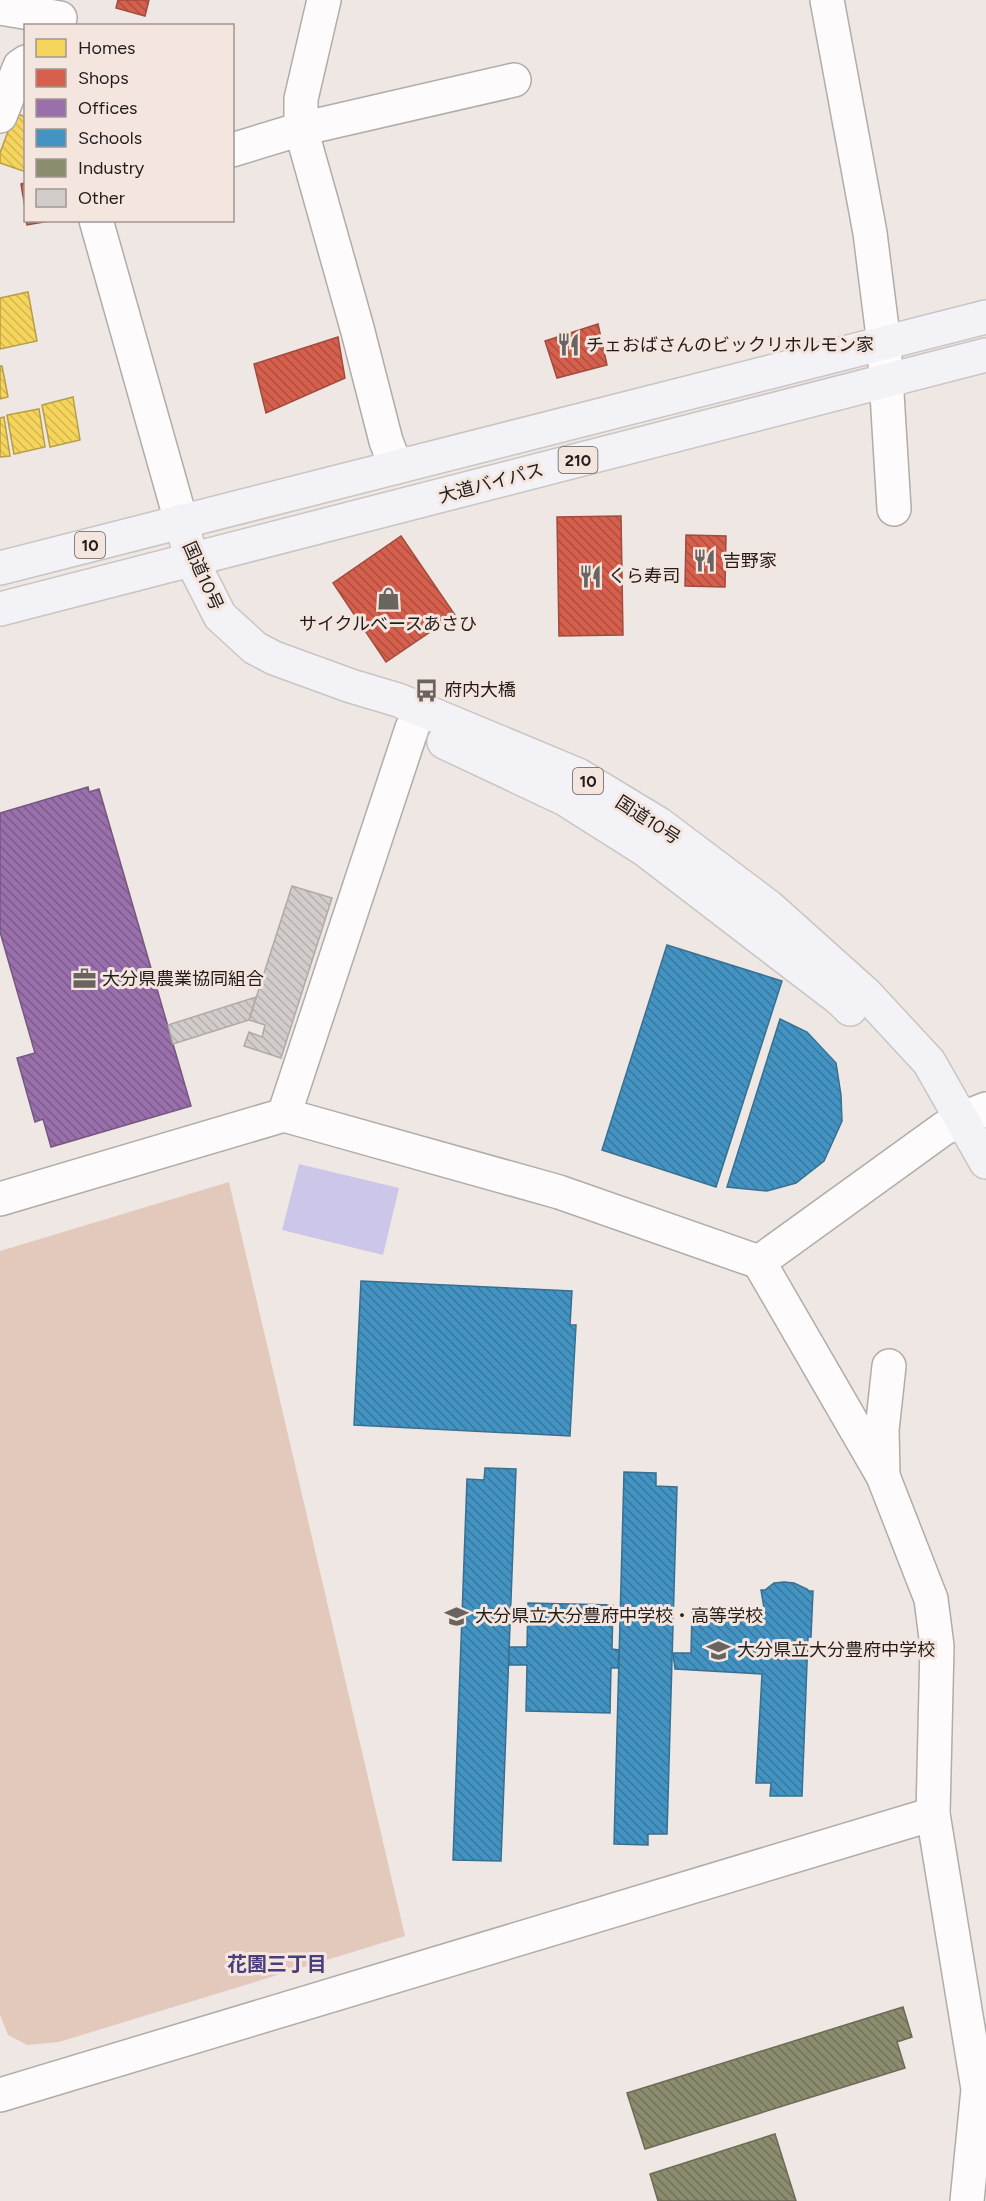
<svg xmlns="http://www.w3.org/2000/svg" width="986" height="2201" font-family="Figtree,'Noto Sans JP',sans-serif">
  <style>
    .green { fill: #e3c9bb }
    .water { fill: #ccc7e9 }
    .homes { fill: url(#homes-back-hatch); stroke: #b69e48; stroke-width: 1.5 }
    .shops { fill: url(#shops-back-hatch); stroke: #a04c3e; stroke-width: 1.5 }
    .offices { fill: url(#offices-back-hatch); stroke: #755780; stroke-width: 1.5 }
    .schools { fill: url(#schools-back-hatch); stroke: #397091; stroke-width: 1.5 }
    .industry { fill: url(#industry-back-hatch); stroke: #6c6b55; stroke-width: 1.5 }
    .building { fill: url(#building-back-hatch); stroke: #b0aaa7; stroke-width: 1.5 }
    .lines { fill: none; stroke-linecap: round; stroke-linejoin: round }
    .minor-casing { stroke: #b1aca9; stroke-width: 36 }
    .tertiary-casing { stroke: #b1aca9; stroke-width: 36 }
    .trunk-casing { stroke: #c9c5c3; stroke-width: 36 }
    .minor { stroke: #fdfbfb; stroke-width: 33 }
    .tertiary { stroke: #fdfbfb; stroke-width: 33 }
    .trunk { stroke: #f3f2f6; stroke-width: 33 }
    .labels { text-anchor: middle; stroke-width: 6; stroke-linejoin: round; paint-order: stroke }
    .shield { fill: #f4e6df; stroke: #615956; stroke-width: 1.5 }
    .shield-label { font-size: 16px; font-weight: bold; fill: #221d1b }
    .poi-label { font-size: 18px; fill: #221d1b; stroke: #f4e6df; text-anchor: start }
    .street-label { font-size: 18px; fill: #221d1b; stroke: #f4e6df }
    .neighbourhood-label { font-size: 20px; font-weight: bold; fill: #483e7b; stroke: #f4e6df }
  </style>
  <defs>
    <pattern id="homes-back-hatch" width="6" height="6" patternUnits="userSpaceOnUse" patternTransform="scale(1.5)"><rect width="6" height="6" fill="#f6d55c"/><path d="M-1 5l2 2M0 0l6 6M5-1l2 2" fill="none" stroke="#d3b64f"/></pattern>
    <pattern id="shops-back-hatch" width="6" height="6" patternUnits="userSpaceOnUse" patternTransform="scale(1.5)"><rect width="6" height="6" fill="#d6604d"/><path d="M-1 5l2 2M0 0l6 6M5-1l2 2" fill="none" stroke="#ad4f3f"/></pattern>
    <pattern id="offices-back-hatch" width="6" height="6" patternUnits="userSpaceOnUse" patternTransform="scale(1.5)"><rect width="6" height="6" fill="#9970ab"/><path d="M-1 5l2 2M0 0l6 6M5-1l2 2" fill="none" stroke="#7c5b8a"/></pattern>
    <pattern id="schools-back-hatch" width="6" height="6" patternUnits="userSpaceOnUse" patternTransform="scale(1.5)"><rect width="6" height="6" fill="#4393c3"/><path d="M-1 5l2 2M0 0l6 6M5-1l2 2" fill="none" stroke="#38779e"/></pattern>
    <pattern id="industry-back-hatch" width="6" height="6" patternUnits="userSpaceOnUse" patternTransform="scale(1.5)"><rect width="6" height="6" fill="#8c8c6e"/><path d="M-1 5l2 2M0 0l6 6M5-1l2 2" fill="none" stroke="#72725a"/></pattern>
    <pattern id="building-back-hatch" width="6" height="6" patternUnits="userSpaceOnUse" patternTransform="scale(1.5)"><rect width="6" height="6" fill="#d2ccca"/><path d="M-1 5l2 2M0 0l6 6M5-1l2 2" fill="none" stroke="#b4afad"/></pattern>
  </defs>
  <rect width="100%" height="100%" fill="#efe7e4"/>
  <path class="green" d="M229,1182L405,1936L59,2042L27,2045L8,2035L0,2015V1251Z"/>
  <path class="water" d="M299,1164L399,1188L383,1255L282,1230Z"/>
  <g class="homes">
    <path d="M15,113L26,117V172L0,163V153Z"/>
    <path d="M28,292L37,341L0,349V298Z"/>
    <path d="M0,366H2L8,397L0,399Z"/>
    <path d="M73,397L80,440L50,447L42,405Z"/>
    <path d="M39,409L45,447L14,454L7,415Z"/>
    <path d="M4,417L10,456L0,457V418Z"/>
  </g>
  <g class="shops">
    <path d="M118,0H149L145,16L116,8Z"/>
    <path d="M26,182V214L21,184Z"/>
    <path d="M26,220H55L27,225Z"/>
    <path d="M598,324L607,365L557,378L545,341Z"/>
    <path d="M338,337L345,378L266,413L254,364Z"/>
    <path d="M621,516L623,635L559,636L557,517Z"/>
    <path d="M686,535L726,536L725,587L685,586Z"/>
    <path d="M401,536L455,615L386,662L333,583Z"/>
  </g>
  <path class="offices" d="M88,787L89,792L99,789L191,1106L51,1147L43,1119L35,1122L17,1058L35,1053L0,932V813Z"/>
  <g class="schools">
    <path d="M667,945L782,981L716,1187L602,1150Z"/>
    <path d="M780,1019L807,1032L836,1063L841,1095L842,1121L824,1161L796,1183L767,1191L727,1187Z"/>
    <path d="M361,1281L572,1291L570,1325H576L570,1436L354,1425Z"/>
    <path d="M485,1468L516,1469L501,1861L453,1860L467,1479L484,1480Z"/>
    <path d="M624,1472L656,1473V1486L677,1487L667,1834H648V1845L614,1844Z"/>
    <path d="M784,1582L794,1583L807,1589L809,1591H813L811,1637H808L802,1796H770L771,1783H756L762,1674L675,1669L673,1653H691L692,1612L765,1614L761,1590H765L774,1583Z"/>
    <path d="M528,1603L613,1605L612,1649L619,1650L618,1668H611L610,1713L526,1711L527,1665H509V1647H527Z"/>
  </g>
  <g class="industry">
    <path d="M903,2007L912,2037L897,2042L905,2068L645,2149L627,2093Z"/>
    <path d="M775,2134L796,2201H658L650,2174Z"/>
  </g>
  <g class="building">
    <path d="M292,886L332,898L281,1058L244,1046L249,1032L262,1037L265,1025L249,1020Z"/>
    <path d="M256,997L249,1020L173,1044L168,1025Z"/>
  </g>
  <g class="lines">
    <defs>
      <g id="minor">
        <path d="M324,0L301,99V129L357,328L386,441L396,467"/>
        <path d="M827,0L870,233L884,344L894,509"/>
        <path d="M0,116L20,66L26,62"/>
        <path d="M232,150L301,129L514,80"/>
        <path d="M284,1115L412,728"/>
        <path d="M961,1119L986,1109"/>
        <path d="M759,1262L883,1476L931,1599L937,1646L933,1814L978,2089L967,2201"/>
        <path d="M883,1475L882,1430L889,1366"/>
        <path d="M0,2095L933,1814"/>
      </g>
      <g id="tertiary">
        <path d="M0,8L60,18"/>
        <path d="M96,220L181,521"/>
        <path d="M0,1199L284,1115L559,1192L759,1262L943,1129L961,1119"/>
      </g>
      <g id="trunk">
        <path d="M181,521L192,561L220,616L255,648L274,658L351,686L398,700L578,775L659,824L769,907L866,994L929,1062L986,1162"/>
        <path d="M0,568L986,317"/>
        <path d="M0,609L986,355"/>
        <path d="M444,742L565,799L644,849L841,1000L850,1009"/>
      </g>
    </defs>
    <use href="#minor" class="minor-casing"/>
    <use href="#tertiary" class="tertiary-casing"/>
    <use href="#trunk" class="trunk-casing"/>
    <use href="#minor" class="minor"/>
    <use href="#tertiary" class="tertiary"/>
    <use href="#trunk" class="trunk"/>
  </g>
  <defs>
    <symbol id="restaurant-bare" viewBox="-9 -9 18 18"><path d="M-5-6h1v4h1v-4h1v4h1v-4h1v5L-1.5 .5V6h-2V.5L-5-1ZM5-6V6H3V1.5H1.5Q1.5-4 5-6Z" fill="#6a6461" stroke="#f4e6df" stroke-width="2.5" paint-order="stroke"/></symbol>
    <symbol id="shop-bare" viewBox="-9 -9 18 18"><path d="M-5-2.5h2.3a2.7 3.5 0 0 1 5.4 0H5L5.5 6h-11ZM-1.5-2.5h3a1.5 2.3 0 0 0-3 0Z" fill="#6a6461" stroke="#f4e6df" stroke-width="2.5" paint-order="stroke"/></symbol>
    <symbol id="bus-bare" viewBox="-9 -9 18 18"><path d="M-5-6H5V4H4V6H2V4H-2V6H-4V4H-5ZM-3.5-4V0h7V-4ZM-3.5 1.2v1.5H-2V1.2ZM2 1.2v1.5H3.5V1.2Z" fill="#6a6461" stroke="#f4e6df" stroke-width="2.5" paint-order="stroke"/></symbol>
    <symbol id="office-bare" viewBox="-9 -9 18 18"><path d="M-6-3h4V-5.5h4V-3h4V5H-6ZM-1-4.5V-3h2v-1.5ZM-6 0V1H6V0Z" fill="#6a6461" stroke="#f4e6df" stroke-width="2.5" paint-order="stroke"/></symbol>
    <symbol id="school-bare" viewBox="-9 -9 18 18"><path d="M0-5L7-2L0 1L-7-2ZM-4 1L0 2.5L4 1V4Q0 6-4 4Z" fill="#6a6461" stroke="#f4e6df" stroke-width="2.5" paint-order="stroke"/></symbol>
  </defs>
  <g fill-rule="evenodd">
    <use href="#restaurant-bare" x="552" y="328" width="33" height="33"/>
    <use href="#restaurant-bare" x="688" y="544" width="33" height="33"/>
    <use href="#restaurant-bare" x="574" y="560" width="33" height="33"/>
    <use href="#shop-bare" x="372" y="582" width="33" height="33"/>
    <use href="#bus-bare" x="410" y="674" width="33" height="33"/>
    <use href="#office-bare" x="68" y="962" width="33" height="33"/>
    <use href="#school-bare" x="440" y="1600" width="33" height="33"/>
    <use href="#school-bare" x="702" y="1634" width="33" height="33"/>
  </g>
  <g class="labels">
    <g class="shield">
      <rect x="558.5" y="447" width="39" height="26" rx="4.5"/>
      <rect x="75" y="532" width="30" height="26" rx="4.5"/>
      <rect x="573" y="768" width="30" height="26" rx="4.5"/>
    </g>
    <g class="shield-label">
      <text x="578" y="466">210</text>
      <text x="90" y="551">10</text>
      <text x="588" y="787">10</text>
    </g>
    <g class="poi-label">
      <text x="586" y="351">チェおばさんのビックリホルモン家</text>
      <text x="723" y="567">吉野家</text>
      <text x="608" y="582">くら寿司</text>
      <text x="388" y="630" text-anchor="middle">サイクルベースあさひ</text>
      <text x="444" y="696">府内大橋</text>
      <text x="102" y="985">大分県農業協同組合</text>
      <text x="475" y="1622">大分県立大分豊府中学校・高等学校</text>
      <text x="737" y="1656">大分県立大分豊府中学校</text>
    </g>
    <g class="street-label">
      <text transform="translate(491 483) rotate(-15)" y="6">大道バイパス</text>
      <text transform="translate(203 576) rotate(66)" y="6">国道10号</text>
      <text transform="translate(648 820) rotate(33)" y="6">国道10号</text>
    </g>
    <g class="neighbourhood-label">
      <text x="277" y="1971">花園三丁目</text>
    </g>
  </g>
  <rect x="24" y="24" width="210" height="198" fill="#f4e6df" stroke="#a09691" stroke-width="1.5"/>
  <rect x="36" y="39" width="30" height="18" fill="#f6d55c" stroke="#a09691" stroke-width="1.5"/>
  <text x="78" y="54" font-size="18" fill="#221d1b">Homes</text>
  <rect x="36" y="69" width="30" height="18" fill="#d6604d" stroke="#a09691" stroke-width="1.5"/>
  <text x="78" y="84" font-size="18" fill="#221d1b">Shops</text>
  <rect x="36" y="99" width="30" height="18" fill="#9970ab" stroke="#a09691" stroke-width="1.5"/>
  <text x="78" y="114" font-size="18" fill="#221d1b">Offices</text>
  <rect x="36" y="129" width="30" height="18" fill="#4393c3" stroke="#a09691" stroke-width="1.5"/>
  <text x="78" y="144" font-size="18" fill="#221d1b">Schools</text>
  <rect x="36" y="159" width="30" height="18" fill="#8c8c6e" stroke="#a09691" stroke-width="1.5"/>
  <text x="78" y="174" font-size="18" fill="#221d1b">Industry</text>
  <rect x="36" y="189" width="30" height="18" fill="#d2ccca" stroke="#a09691" stroke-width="1.5"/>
  <text x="78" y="204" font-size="18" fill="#221d1b">Other</text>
</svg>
